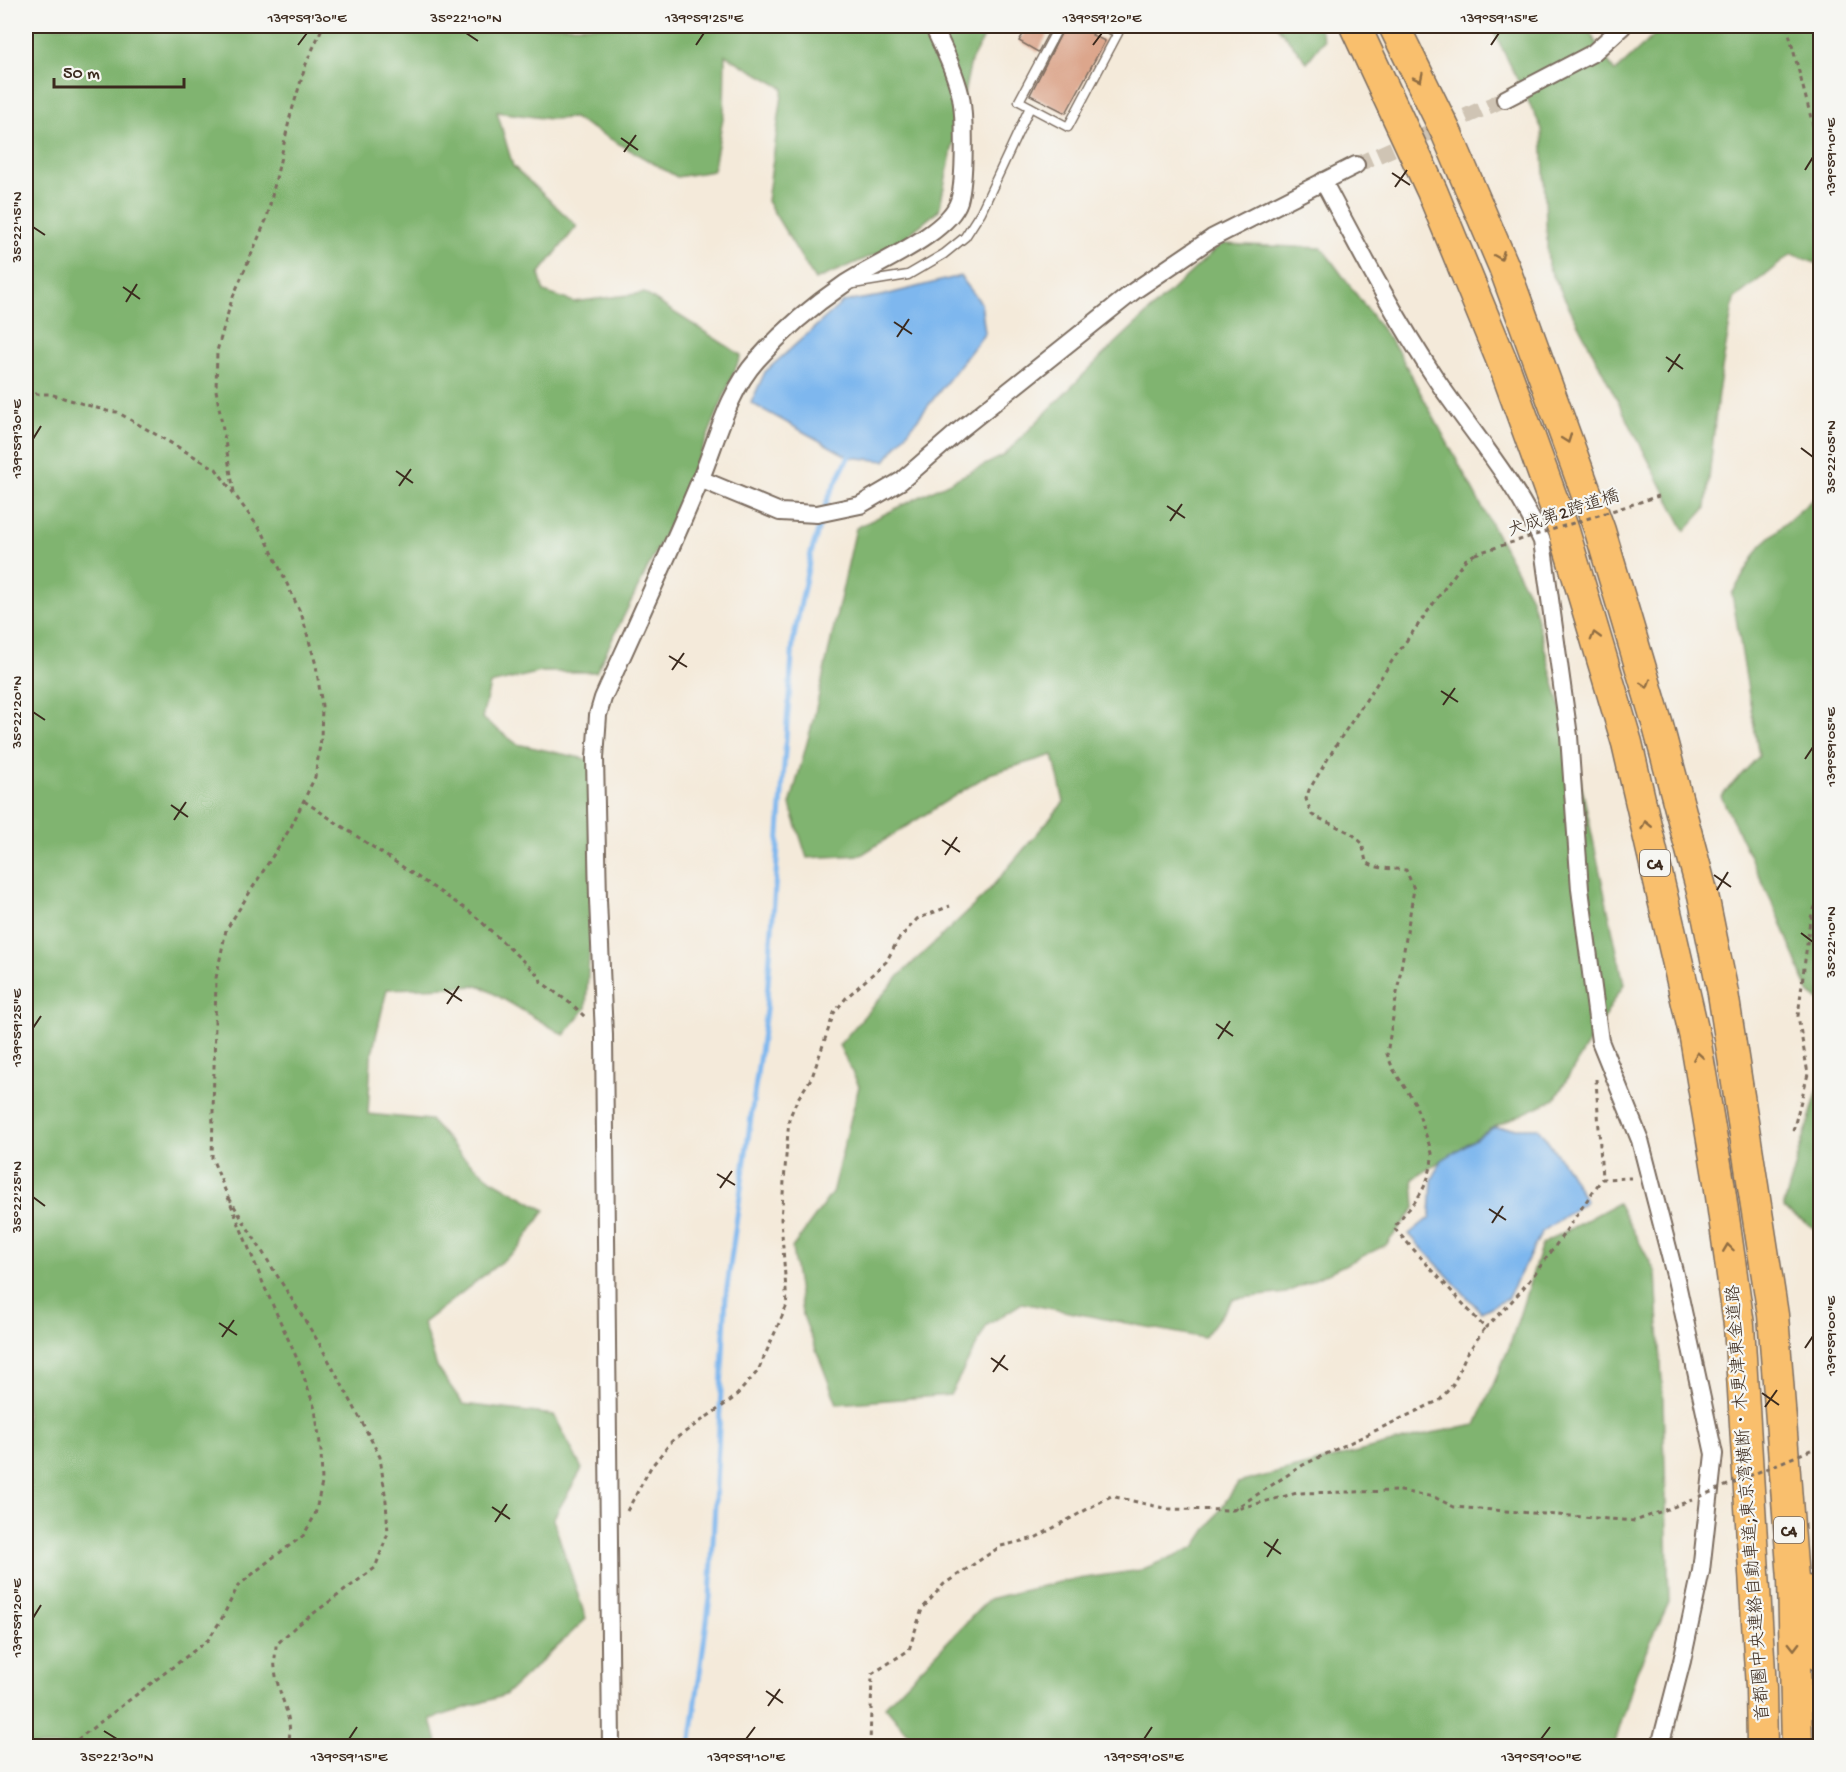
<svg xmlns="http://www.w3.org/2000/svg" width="1846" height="1772" font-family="'Gochi Hand','Klee One',sans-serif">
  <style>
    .forest { fill: #80b46f; stroke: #5e6f46; stroke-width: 1.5 }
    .water { fill: #7eb7ee; stroke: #5c7086; stroke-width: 1.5 }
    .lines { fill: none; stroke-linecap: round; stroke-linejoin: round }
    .stream { stroke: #7eb7ee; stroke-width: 5 }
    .building { fill: #dca68c }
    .street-tunnel { stroke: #cfc4b4; stroke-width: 16; stroke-dasharray: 16 8; stroke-linecap: butt }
    .lane-casing { stroke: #7c6d60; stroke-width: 11 }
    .street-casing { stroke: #7c6d60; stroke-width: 20 }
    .highway-casing { stroke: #7c6d60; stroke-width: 33 }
    .path { stroke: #7c6d60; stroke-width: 3; stroke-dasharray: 4.5 4.5; stroke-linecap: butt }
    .lane { stroke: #fff; stroke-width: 8 }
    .street { stroke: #fff; stroke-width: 16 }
    .highway { stroke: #f9bf6d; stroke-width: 30 }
    .path-bridge { stroke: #7c6d60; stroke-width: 3; stroke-dasharray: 4.5 4.5; stroke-linecap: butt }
    .oneway { stroke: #906d42 }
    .ticks { fill: none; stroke: #3b2a1e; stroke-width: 2 }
    .labels { text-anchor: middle; stroke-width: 4.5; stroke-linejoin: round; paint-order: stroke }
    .shield { fill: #f6f6f2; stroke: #73675e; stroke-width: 1.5 }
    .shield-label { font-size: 16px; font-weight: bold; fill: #3b2a1e }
    .street-label { font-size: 18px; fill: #3b2a1e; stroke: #f6f6f2 }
    .neatline { fill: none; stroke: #3b2a1e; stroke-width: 2 }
    .ticks-label { font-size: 15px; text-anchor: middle; fill: #3b2a1e }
  </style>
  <rect width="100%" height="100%" fill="#f6f6f2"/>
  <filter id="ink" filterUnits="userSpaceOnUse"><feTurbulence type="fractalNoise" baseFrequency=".0167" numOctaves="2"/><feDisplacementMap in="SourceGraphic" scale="12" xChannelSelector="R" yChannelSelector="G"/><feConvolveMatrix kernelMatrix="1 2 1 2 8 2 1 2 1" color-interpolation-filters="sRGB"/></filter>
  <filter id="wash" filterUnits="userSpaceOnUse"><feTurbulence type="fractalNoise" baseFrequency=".008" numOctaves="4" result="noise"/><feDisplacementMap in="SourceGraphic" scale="24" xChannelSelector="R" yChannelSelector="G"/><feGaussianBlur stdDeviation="1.35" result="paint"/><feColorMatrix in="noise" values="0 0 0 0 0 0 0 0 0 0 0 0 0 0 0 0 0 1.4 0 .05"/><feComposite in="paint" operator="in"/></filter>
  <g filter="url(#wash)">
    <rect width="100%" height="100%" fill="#f4eada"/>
    <g class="forest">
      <path d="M26,26H990L971,61L939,210L893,247L815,280L767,201L783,88L725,55L724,113L713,171L677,177L574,118L550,119L497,112L513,166L577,226L539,274L544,292L574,302L644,293L741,355L682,499L596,672H541L490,684L482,718L517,744L591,760V923L586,1008L564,1035L481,986L387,989L371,1058L368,1114L430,1120L462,1156L492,1180L545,1210L519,1248L423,1323L437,1367L463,1404L554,1415L582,1469L553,1519L586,1619L505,1695L431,1719L438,1746H26Z"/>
      <path d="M1277,26H1319L1324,40L1307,62Z"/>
      <path d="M1491,26H1586L1615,72L1664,26H1820V265L1792,254L1734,299L1718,392L1706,508L1685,531L1548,266L1542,129Z"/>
      <path d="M1221,244L1322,248L1398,351L1531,598L1580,779L1624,984L1555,1099L1492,1128L1413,1179L1415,1208L1386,1245L1286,1293L1233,1299L1204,1338L1022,1303L987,1325L950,1395L837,1404L802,1313L792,1248L832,1193L859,1086L839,1045L900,975L984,896L1064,802L1053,755L989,774L861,855L807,858L790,805L814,717L856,528L1003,456L1103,355Z"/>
      <path d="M1820,493V1001L1809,993L1779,917L1721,796L1759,756L1732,594L1761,545Z"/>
      <path d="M1820,1083V1232L1783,1208Z"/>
      <path d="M1618,1203L1656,1273L1663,1401L1669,1602L1637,1671L1614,1746H918L885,1706L989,1599L1064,1581L1141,1570L1195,1547L1238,1483L1431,1433L1476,1425L1510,1345L1542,1244Z"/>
    </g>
    <g class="water">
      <path d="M960,276L981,303L985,333L885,461L849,457L751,403L765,372L843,302L881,296Z"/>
      <path d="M1493,1128H1538L1564,1164L1586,1201L1542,1232L1507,1299L1481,1312L1409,1234L1430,1217L1432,1180L1442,1160Z"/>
    </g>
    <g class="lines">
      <path class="stream" d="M690,1746L710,1598L726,1295L766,1010L793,642L811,553L828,498L851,452"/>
    </g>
    <g id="blocks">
      <g class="building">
        <path d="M1028,26H1052L1038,52L1019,41Z"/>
        <path d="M1065,26H1086L1095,30L1092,35L1105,41L1066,113L1030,95Z"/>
      </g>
    </g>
  </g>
  <g filter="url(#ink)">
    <use href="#blocks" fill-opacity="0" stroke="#7c6d60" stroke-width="1.5"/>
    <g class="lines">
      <path class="street-tunnel" d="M1356,165L1505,99"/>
      <defs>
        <g id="lane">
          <path d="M1059,26L1019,101L1068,127L1118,33L1104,26"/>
          <path d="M853,284L908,275L944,254L965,237L981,212L1030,107"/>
        </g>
        <g id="street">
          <path d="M1505,99L1593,53L1623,26"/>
          <path d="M1323,181C1359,249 1395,318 1438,382C1474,435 1516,482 1542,541L1569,736L1580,889L1600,1041L1640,1140L1676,1279L1714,1454L1701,1571L1682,1661L1660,1746"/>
          <path d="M700,479L780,512L817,514L860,505L901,481L961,429L1134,291L1212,238L1356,165"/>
          <path d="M611,1746L604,1035L598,900L595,758L598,715L603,698C636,625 670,552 701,478C717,439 728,392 757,360C782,332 812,306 843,285C872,265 948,235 959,201C965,181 965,119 961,97C955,72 944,49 933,26"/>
        </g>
        <g id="highway">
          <path d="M1355,26L1432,191L1506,371L1564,531L1627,743L1695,1038L1719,1182L1739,1325L1761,1688L1762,1746"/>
          <path d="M1394,26L1447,134L1504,267L1600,531L1658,726L1703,895L1723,993L1773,1315L1793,1579L1797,1746"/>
          <path d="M1807,1591L1820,1656"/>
        </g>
      </defs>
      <use href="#lane" class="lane-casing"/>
      <use href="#street" class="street-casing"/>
      <use href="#highway" class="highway-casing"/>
      <g class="path">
        <path d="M1787,26L1814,129L1820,139"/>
        <path d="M26,394H50L107,411L117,412L216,469L264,535L302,616L316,665L322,706L321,739L315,777L291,827L226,930L216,978L212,1158L265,1288L299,1363L315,1409L321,1450L322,1483L315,1515L303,1536L271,1559L238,1586L221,1620L208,1640L69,1746"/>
        <path d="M234,492L216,390L217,351L232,299L267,218L290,117L306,64L323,26"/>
        <path d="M304,801L473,914L540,977L541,982L574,1006L587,1019"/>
        <path d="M1596,1079L1602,1179L1631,1178"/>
        <path d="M1793,1131L1808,1074L1798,1016L1810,920L1820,894"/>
        <path d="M229,1198L319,1343L352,1403L380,1457L386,1501L388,1533L375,1568L295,1627L276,1645C276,1652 274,1661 275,1668C277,1696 295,1715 288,1746"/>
        <path d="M1485,1328C1533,1285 1565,1230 1602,1179"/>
        <path d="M1233,1510L1303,1465L1440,1400L1454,1383L1466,1355L1485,1328L1394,1228C1398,1221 1403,1215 1409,1209C1423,1193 1432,1175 1432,1153L1415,1103L1393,1069L1387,1054L1414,889L1406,870C1392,868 1378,870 1366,862L1362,843L1351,833L1312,815L1306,799L1309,790L1338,742L1394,658L1465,560L1475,554"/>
        <path d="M627,1511L651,1467L672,1441L734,1398L758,1371L787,1305L781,1219L789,1119L797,1100L812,1077L834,1013L846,998L886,962L898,940L917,919L950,906"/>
        <path d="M870,1746L872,1674L909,1650L922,1609L944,1584L1001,1546L1035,1538L1111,1496L1168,1509L1233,1510L1297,1493L1401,1491L1434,1497L1454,1507L1635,1521L1692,1500"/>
      </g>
      <use href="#lane" class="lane"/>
      <use href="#street" class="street"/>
      <use href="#highway" class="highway"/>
      <g class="path-bridge">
        <path d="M1475,554L1659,496"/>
        <path d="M1699,1497L1820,1446"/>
      </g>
    </g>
    <defs><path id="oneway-chevron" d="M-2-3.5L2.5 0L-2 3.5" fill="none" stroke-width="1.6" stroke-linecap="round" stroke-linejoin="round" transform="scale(1.5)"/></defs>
    <g class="oneway">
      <use href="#oneway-chevron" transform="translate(1419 78) rotate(64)"/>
      <use href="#oneway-chevron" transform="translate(1500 256) rotate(67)"/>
      <use href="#oneway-chevron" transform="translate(1567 439) rotate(70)"/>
      <use href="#oneway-chevron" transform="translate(1595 636) rotate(-106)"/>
      <use href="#oneway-chevron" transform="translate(1646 684) rotate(73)"/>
      <use href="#oneway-chevron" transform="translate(1646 825) rotate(-103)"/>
      <use href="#oneway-chevron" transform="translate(1698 1056) rotate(-99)"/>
      <use href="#oneway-chevron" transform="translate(1728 1248) rotate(-98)"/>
      <use href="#oneway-chevron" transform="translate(1794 1646) rotate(89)"/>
    </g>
  </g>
  <path class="ticks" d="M466,33L478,41M298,45L307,33M696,45L704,33M1093,45L1102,33M1491,45L1499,33M621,138L638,150M624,152L636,135M1805,170L1813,157M1392,173L1410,185M1395,187L1407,170M33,227L45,235M123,287L140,299M126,302L137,284M894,322L912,334M897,337L909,319M1666,357L1683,369M1668,372L1680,354M33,439L41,426M1801,448L1813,457M396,471L413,483M399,486L411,469M1167,506L1185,518M1170,521L1182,504M669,656L687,667M672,670L684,653M1441,691L1458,702M1443,705L1455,688M33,712L45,720M1805,759L1813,747M171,805L188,817M174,820L186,802M942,840L960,852M945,855L957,837M1714,875L1731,887M1717,890L1728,872M1801,933L1813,942M444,989L462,1001M447,1004L459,986M1216,1024L1233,1036M33,1028L41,1016M1218,1039L1230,1021M717,1174L735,1185M720,1188L732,1171M33,1197L45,1206M1489,1209L1506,1220M1492,1223L1503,1206M219,1323L237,1335M222,1337L234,1320M1805,1348L1813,1336M991,1358L1008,1370M993,1372L1005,1355M1762,1393L1779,1405M1765,1407L1777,1390M492,1507L510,1519M495,1522L507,1504M1264,1542L1281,1554M1267,1557L1278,1539M33,1618L41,1605M766,1691L783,1703M768,1706L780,1689M104,1731L117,1739M349,1739L357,1727M746,1739L755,1727M1144,1739L1152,1727M1541,1739L1550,1727"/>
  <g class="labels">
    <g class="shield">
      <rect x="1640" y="850" width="30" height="26" rx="4.5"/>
      <rect x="1774" y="1517" width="30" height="26" rx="4.5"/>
    </g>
    <g class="shield-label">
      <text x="1655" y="869">C4</text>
      <text x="1789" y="1536">C4</text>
    </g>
    <g class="street-label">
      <text transform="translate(1563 512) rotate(-18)" y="6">犬成第2跨道橋</text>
      <text transform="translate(1747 1503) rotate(-94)" y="6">首都圏中央連絡自動車道;東京湾横断・木更津東金道路</text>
    </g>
  </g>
  <rect width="1846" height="1772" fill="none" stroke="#f6f6f2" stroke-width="66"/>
  <path d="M54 78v9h130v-9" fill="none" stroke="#3b2a1e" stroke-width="3"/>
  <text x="63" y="78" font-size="18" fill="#3b2a1e" stroke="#f6f6f2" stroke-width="4.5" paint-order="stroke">50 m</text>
  <rect x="33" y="33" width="1780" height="1706" class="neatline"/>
  <g class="ticks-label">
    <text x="307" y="22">139°59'30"E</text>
    <text x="466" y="22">35°22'10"N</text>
    <text x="704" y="22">139°59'25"E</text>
    <text x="1102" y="22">139°59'20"E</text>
    <text x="1499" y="22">139°59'15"E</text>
    <text transform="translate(1830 157) rotate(-90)" y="5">139°59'10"E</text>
    <text transform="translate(16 227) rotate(-90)" y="5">35°22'15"N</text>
    <text transform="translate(16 439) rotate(-90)" y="5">139°59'30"E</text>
    <text transform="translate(1830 457) rotate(-90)" y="5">35°22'05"N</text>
    <text transform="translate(16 712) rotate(-90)" y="5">35°22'20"N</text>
    <text transform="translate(1830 747) rotate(-90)" y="5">139°59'05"E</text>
    <text transform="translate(1830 942) rotate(-90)" y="5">35°22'10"N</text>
    <text transform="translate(16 1028) rotate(-90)" y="5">139°59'25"E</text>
    <text transform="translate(16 1197) rotate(-90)" y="5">35°22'25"N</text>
    <text transform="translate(1830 1336) rotate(-90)" y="5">139°59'00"E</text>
    <text transform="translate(16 1618) rotate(-90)" y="5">139°59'20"E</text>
    <text x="117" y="1761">35°22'30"N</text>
    <text x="349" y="1761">139°59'15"E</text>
    <text x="746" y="1761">139°59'10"E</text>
    <text x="1144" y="1761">139°59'05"E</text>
    <text x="1541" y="1761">139°59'00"E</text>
  </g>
</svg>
